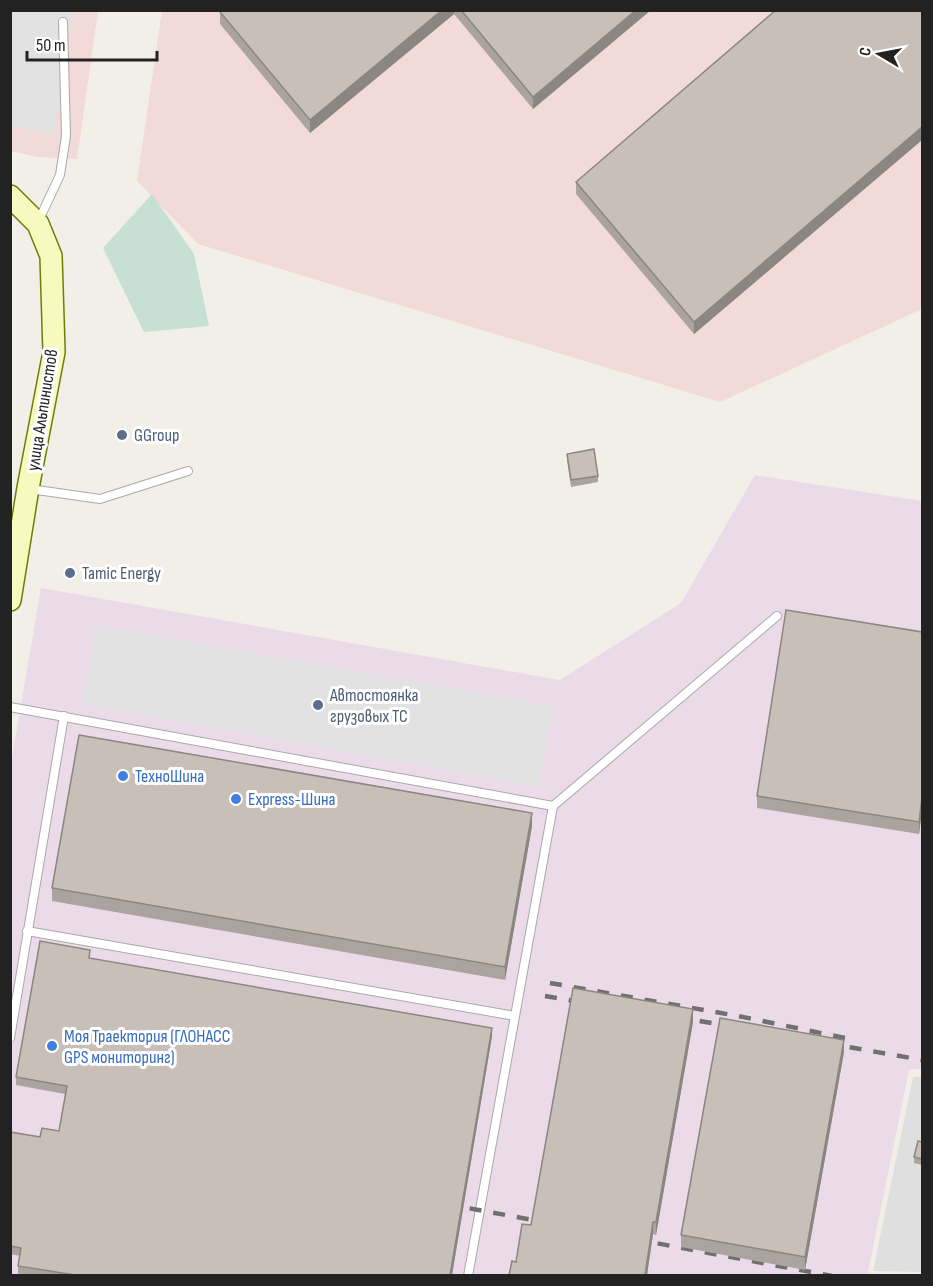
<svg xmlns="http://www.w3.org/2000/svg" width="933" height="1286" font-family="'Sofia Sans Condensed',sans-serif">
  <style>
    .residential { fill: #e0dfdf }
    .commercial { fill: #f2dad9 }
    .industrial { fill: #ebdbe8 }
    .wetland { fill: #c6e0d4 }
    .parking { fill: #e2e2e2 }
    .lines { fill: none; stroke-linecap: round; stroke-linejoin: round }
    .service-casing { stroke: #a9a9a9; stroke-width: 10 }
    .secondary-casing { stroke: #707d05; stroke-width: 24 }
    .service { stroke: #fff; stroke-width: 8 }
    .secondary { stroke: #f7fabf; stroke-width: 21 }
    .rail { stroke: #707070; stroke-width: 4.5; stroke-dasharray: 12 12; stroke-linecap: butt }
    .wall { fill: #aba49e }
    .shaded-wall { fill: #8b8681 }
    .building { fill: #c7bfb8; stroke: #8b8681; stroke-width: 1.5 }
    .service-dot { fill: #5c6f8a; stroke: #fff; stroke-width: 2 }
    .shop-dot { fill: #3f7fe0; stroke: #fff; stroke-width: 2 }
    .labels { text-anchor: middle; stroke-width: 6; stroke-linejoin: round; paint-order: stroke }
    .street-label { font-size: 18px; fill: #222; stroke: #fff }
    .service-label { font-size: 18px; fill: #4e5e75; stroke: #fff; text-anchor: start }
    .shop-label { font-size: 18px; fill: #366cbe; stroke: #fff; text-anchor: start }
  </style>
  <rect width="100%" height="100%" fill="#f2efe9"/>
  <path class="residential" d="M913,1077H922V1272L873,1271Z"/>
  <g class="commercial">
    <path d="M11,11H98L77,159L37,157L11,151Z"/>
    <path d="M162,11H922V309L720,402L198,244L137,181Z"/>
  </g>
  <path class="industrial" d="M755,475L922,501V1069L909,1070L868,1272L878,1275L11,1276L10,769L41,588L560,680L681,603Z"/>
  <path class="wetland" d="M152,194L194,254L209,326L144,332L103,248Z"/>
  <g class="parking">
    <path d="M10,11H74L54,135L11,126Z"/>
    <path d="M96,625L554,706L539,787L82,704Z"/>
  </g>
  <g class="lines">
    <defs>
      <g id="service">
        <path d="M38,222L60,175L66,136L63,22"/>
        <path d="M30,489L100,499L188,471"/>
        <path d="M10,707L553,806"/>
        <path d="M27,931L515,1016"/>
        <path d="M10,1038L64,716"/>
        <path d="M468,1276L553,806L777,616"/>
      </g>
      <path id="secondary" d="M10,196L38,224L51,256L54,352L28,488L10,600"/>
    </defs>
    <use href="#service" class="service-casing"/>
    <use href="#secondary" class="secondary-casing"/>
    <use href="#service" class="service"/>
    <use href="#secondary" class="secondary"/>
    <g class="rail">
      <path d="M550,983L738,1016L855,1040"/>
      <path d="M545,996L587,1003"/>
      <path d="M676,1017L735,1027"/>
      <path d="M826,1043L922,1060"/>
      <path d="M446,1204L549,1223"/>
      <path d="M634,1239L832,1276"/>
    </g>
  </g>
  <g class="wall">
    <path d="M221,10H651L533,109L454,14L310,133L220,24V12Z"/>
    <path d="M922,10V140L694,334L576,194V182Z"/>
    <path d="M567,454L598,476V482L571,487L567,460Z"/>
    <path d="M922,632V810L919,834L757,808V796Z"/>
    <path d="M532,826L505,980L52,901V888Z"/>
    <path d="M90,959L492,1036L452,1275H28L18,1274V1266L20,1256L10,1254V1132L40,1137L59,1131L65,1094L16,1085V1077Z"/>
    <path d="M693,1022L656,1235L653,1234L647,1275H509L516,1262L531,1225Z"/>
    <path d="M844,1052L805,1270L681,1247V1235Z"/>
    <path d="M922,1142V1165L914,1163V1157Z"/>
  </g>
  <g class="shaded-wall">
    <path d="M442,10H454V14L310,133V120Z"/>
    <path d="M636,10H651L533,109V97Z"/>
    <path d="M922,127V140L694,334V322Z"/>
    <path d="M922,798V810L919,834V822Z"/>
    <path d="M532,813V826L505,980V967Z"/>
    <path d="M693,1009V1022L656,1235V1222Z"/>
    <path d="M492,1028V1036L452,1275H450Z"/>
    <path d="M844,1040V1052L805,1270V1257Z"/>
    <path d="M653,1222V1234L647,1275H645Z"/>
  </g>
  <g class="building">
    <path d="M221,10H442L310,120L220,12Z"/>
    <path d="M461,10H636L533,97Z"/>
    <path d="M776,10H922V127L694,322L576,182Z"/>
    <path d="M594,449L598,476L571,480L567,454Z"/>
    <path d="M786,610L922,632V798L919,822L757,796Z"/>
    <path d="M79,735L532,813L505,967L52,888Z"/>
    <path d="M40,941L90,950L89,958L492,1028L450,1275H75L18,1266L21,1248L10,1246V1132L40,1137L42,1128L59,1131L67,1086L16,1077Z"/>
    <path d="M573,988L693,1009L656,1222H653L645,1275H509L512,1261L516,1262L522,1224L531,1225Z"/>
    <path d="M720,1018L844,1040L805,1257L681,1235Z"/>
    <path d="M918,1141L922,1142V1159L914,1157Z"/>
  </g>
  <g class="service-dot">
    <circle cx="122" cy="435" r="6"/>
    <circle cx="70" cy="573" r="6"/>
    <circle cx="318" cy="705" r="6"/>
  </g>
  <g class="shop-dot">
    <circle cx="123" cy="776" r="6"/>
    <circle cx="236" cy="799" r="6"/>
    <circle cx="52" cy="1046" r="6"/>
  </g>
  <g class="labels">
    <g class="street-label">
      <text transform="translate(42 410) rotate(-81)" y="6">улица Альпинистов</text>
    </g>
    <g class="service-label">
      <text x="134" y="441">GGroup</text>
      <text x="82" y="579">Tamic Energy</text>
      <text x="330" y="701">Автостоянка<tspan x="330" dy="21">грузовых ТС</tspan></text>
    </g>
    <g class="shop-label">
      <text x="135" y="782">ТехноШина</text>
      <text x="248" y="805">Express-Шина</text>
      <text x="64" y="1042">Моя Траектория (ГЛОНАСС<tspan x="64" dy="21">GPS мониторинг)</tspan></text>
    </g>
  </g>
  <rect width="933" height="1286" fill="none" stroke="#222222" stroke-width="24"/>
  <g transform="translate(879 54) rotate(280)" stroke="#ffffff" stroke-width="4.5" paint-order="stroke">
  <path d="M0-4.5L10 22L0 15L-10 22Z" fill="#222222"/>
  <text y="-9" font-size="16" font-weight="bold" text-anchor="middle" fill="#222222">С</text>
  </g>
  <path d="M27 51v9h130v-9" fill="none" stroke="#222222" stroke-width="3"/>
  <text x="36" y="51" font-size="18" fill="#222222" stroke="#ffffff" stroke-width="4.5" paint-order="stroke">50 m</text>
</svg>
